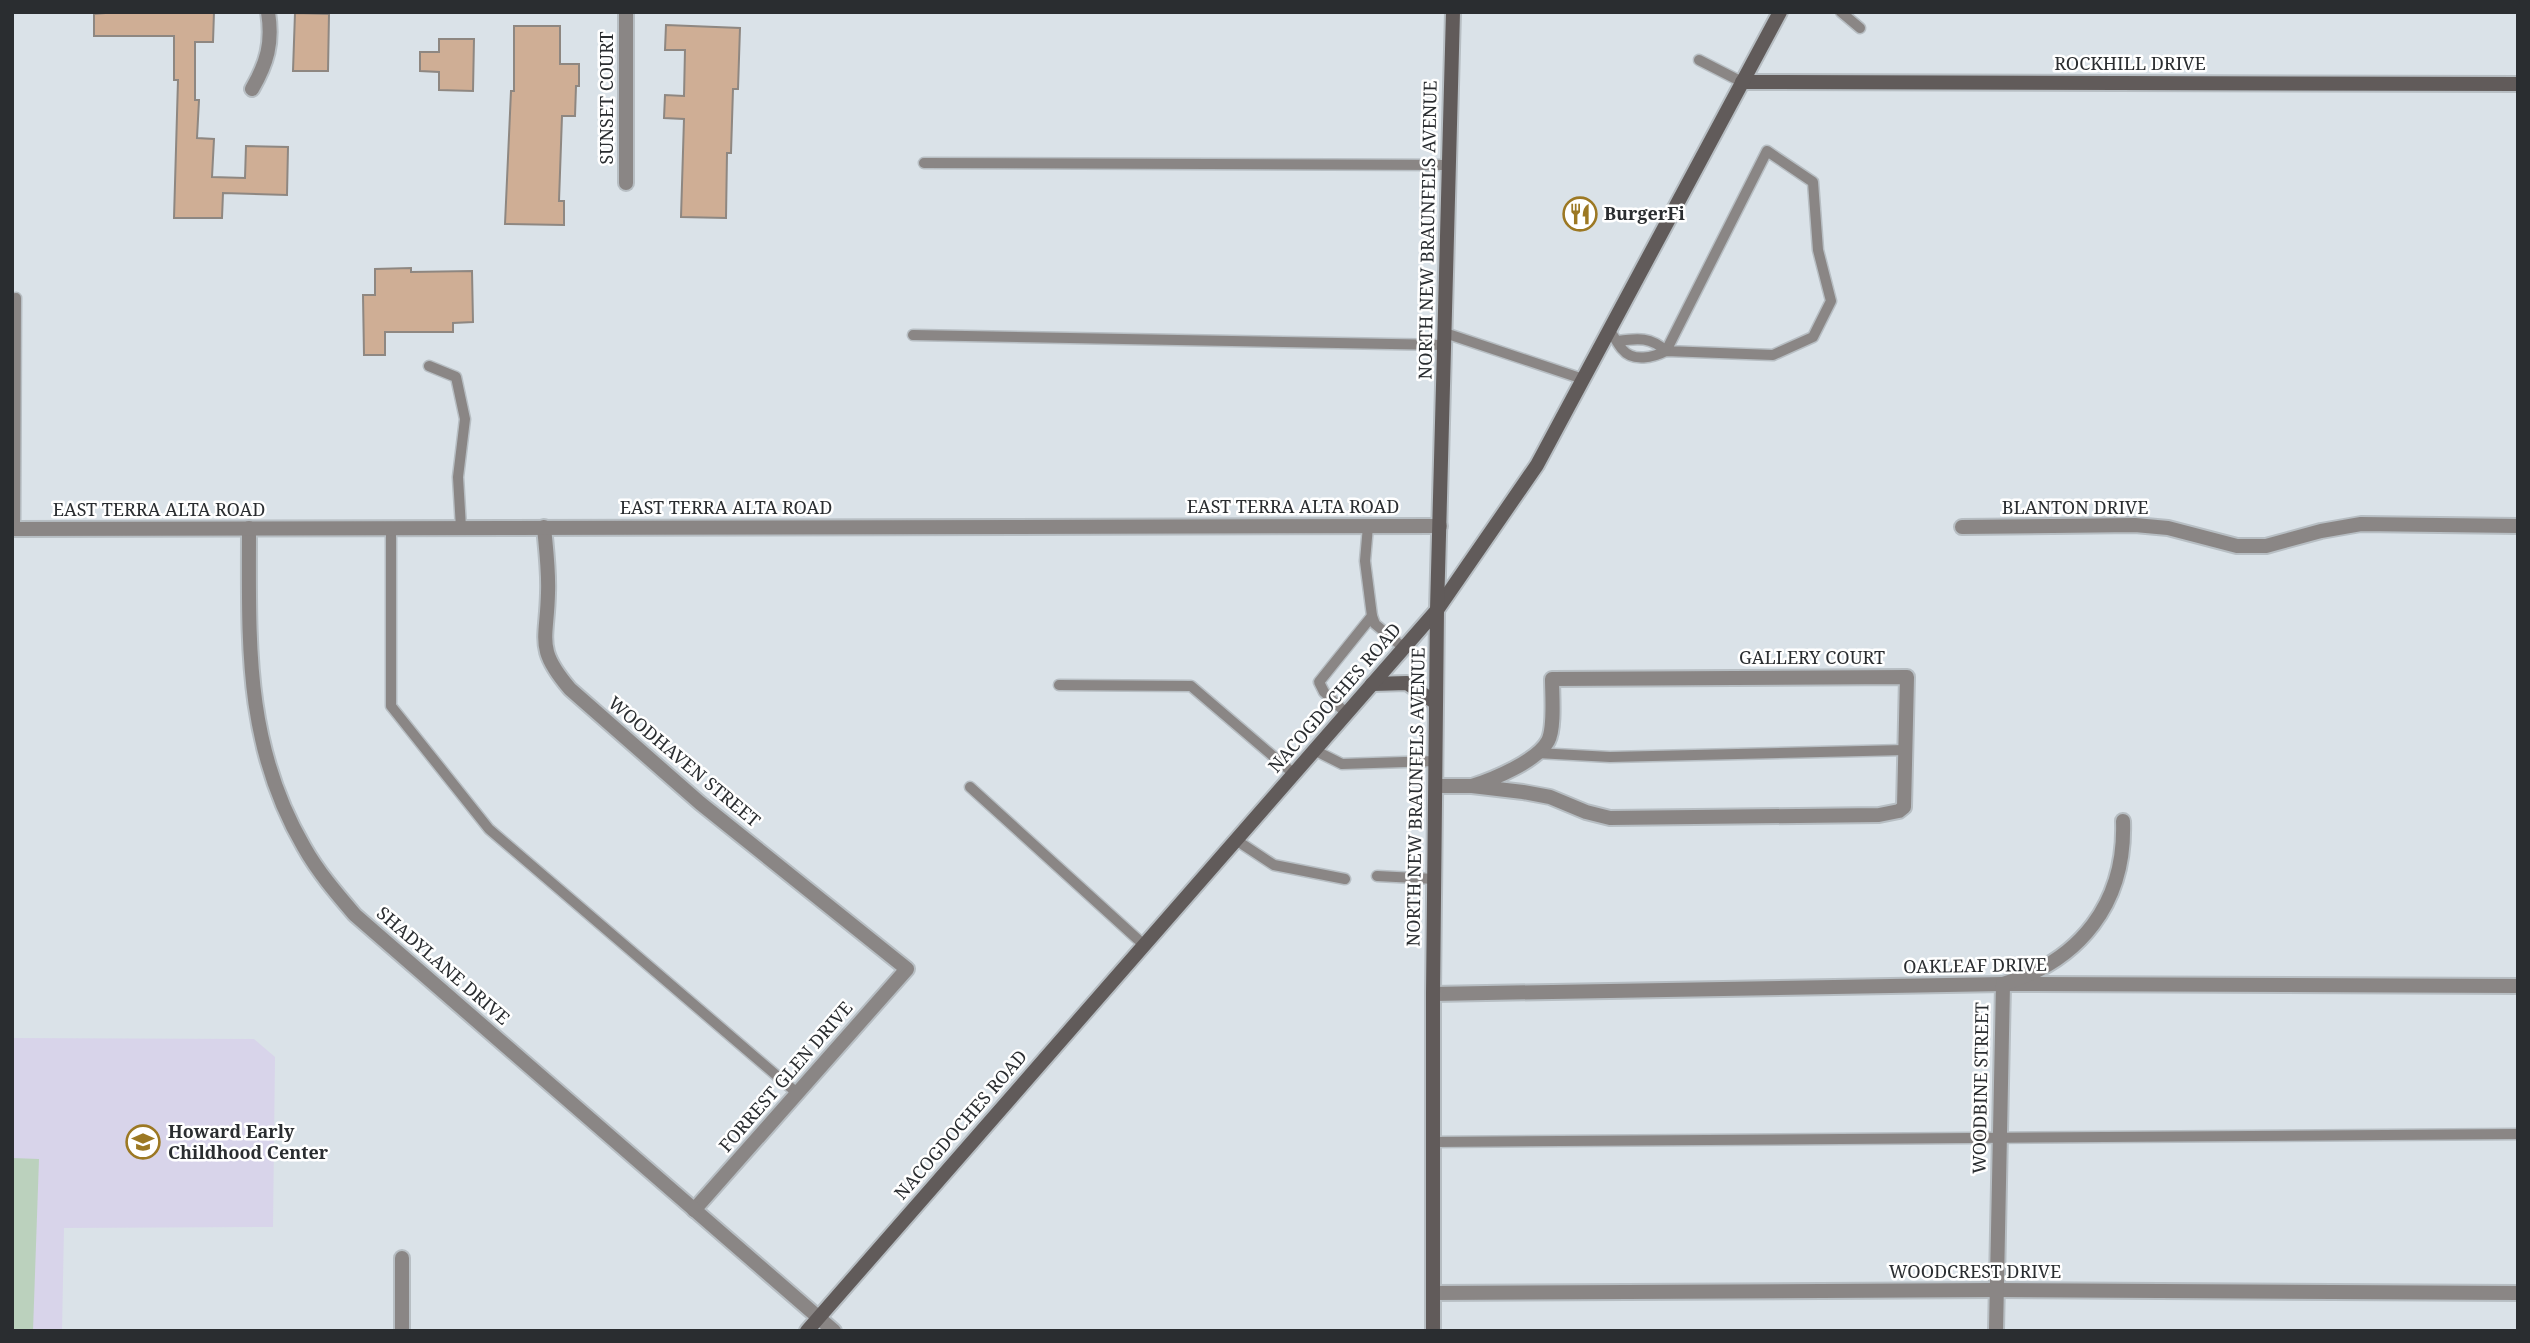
<svg xmlns="http://www.w3.org/2000/svg" width="2530" height="1343" font-family="'Noto Serif',serif">
  <style>
    .education { fill: #d8d4ea }
    .green { fill: #bbd1bd }
    .building { fill: #cfae95; stroke: #8e8781; stroke-width: 2 }
    .lines { fill: none; stroke-linecap: round; stroke-linejoin: round }
    .lane-casing { stroke: #b7bec3; stroke-width: 13 }
    .street-casing { stroke: #b7bec3; stroke-width: 18 }
    .secondary-casing { stroke: #b7bec3; stroke-width: 18 }
    .lane { stroke: #8a8685; stroke-width: 10 }
    .street { stroke: #8a8685; stroke-width: 14 }
    .secondary { stroke: #615b5a; stroke-width: 14 }
    .labels { text-anchor: middle; stroke-width: 5; stroke-linejoin: round; paint-order: stroke }
    .street-label { font-size: 18px; fill: #2a2d30; stroke: #fff }
    .poi-label { font-size: 18px; font-weight: bold; fill: #2a2d30; stroke: #fff; text-anchor: start }
  </style>
  <rect width="100%" height="100%" fill="#dae2e8"/>
  <path class="education" d="M12,1038L254,1039L275,1057L273,1227L64,1228L62,1331H12Z"/>
  <path class="green" d="M12,1158L39,1159L33,1331H12Z"/>
  <g class="building">
    <path d="M117,12H214L213,42H195V100H199L197,138L214,139L212,177L245,178L246,146L288,147L287,195L223,193L222,218H174L178,80H174V36H94V14Z"/>
    <path d="M295,13L329,14L328,71H293Z"/>
    <path d="M666,25L740,28L738,89H733L731,153H727L726,218L681,217L684,119L664,118L665,95L684,96L685,50H665Z"/>
    <path d="M514,26H560V64H579V86H576L575,116H562L559,201H564V225L505,224L511,91H514Z"/>
    <path d="M439,39H474L473,91L439,90V72L420,71V52H439Z"/>
    <path d="M411,268V272L472,271L473,322L453,323V332H385V355H364L363,295H375V269Z"/>
  </g>
  <g class="lines">
    <defs>
      <g id="lane">
        <path d="M1841,12L1860,28"/>
        <path d="M1699,60L1742,82"/>
        <path d="M924,163L1449,165"/>
        <path d="M1609,330C1614,336 1617,343 1622,349C1633,363 1654,357 1666,351L1773,355L1813,337L1831,301L1818,250L1813,182L1767,151L1666,351"/>
        <path d="M1445,333L1583,379"/>
        <path d="M913,335L1445,345"/>
        <path d="M1618,341C1638,338 1651,337 1666,351"/>
        <path d="M429,366L456,377L465,419L458,477L461,528"/>
        <path d="M1368,526L1365,561L1372,616L1375,624L1404,648"/>
        <path d="M391,528V706L489,829L797,1093"/>
        <path d="M15,529L16,298"/>
        <path d="M1059,685L1191,686L1294,774"/>
        <path d="M1347,714L1324,692L1319,682L1372,616"/>
        <path d="M1314,750L1342,764L1436,761"/>
        <path d="M1537,753L1610,757L1905,750"/>
        <path d="M970,787L1144,945"/>
        <path d="M1236,840L1274,865L1345,879"/>
        <path d="M1377,876L1435,879"/>
        <path d="M1433,1142L2518,1134"/>
      </g>
      <g id="street">
        <path d="M252,89C267,63 273,43 268,12"/>
        <path d="M626,183V12"/>
        <path d="M544,527C546,549 549,571 548,593C547,641 535,648 570,689L700,803L907,969L694,1210"/>
        <path d="M1962,527L2135,525L2168,528L2237,546H2266L2321,531L2361,524L2518,526"/>
        <path d="M249,528C249,643 244,744 304,847C318,872 337,894 355,915L834,1331"/>
        <path d="M12,529L1440,526"/>
        <path d="M1436,786H1472L1523,792L1550,797L1586,812L1610,818L1879,815L1899,811L1904,807L1907,677L1552,679C1552,694 1555,728 1548,741C1537,761 1494,779 1472,786"/>
        <path d="M1433,994L2003,984L2518,986"/>
        <path d="M402,1258V1331"/>
        <path d="M1433,1293L1996,1290L2518,1293"/>
        <path d="M1996,1331L2003,984C2080,961 2126,903 2123,821"/>
      </g>
      <g id="secondary">
        <path d="M1742,82L2518,84"/>
        <path d="M1372,684L1407,683L1436,703"/>
        <path d="M807,1331L1437,610L1537,465L1780,12"/>
        <path d="M1433,1331V994L1437,610L1453,12"/>
      </g>
    </defs>
    <use href="#lane" class="lane-casing"/>
    <use href="#street" class="street-casing"/>
    <use href="#secondary" class="secondary-casing"/>
    <use href="#lane" class="lane"/>
    <use href="#street" class="street"/>
    <use href="#secondary" class="secondary"/>
  </g>
  <defs>
    <symbol id="restaurant-ring" viewBox="-11 -11 22 22"><circle r="9.5" fill="#fff" stroke="#9c7823" stroke-width="1.5"/><path d="M-5-6h1v4h1v-4h1v4h1v-4h1v5L-1.5 .5V6h-2V.5L-5-1ZM5-6V6H3V1.5H1.5Q1.5-4 5-6Z" fill="#9c7823"/></symbol>
    <symbol id="school-ring" viewBox="-11 -11 22 22"><circle r="9.5" fill="#fff" stroke="#9c7823" stroke-width="1.5"/><path d="M0-5L7-2L0 1L-7-2ZM-4 1L0 2.5L4 1V4Q0 6-4 4Z" fill="#9c7823"/></symbol>
  </defs>
  <g fill-rule="evenodd">
    <use href="#restaurant-ring" x="1561" y="195" width="38" height="38"/>
    <use href="#school-ring" x="124" y="1123" width="38" height="38"/>
  </g>
  <g class="labels">
    <g class="street-label">
      <text x="2130" y="70">ROCKHILL DRIVE</text>
      <text transform="translate(607 98) rotate(-90)" y="6">SUNSET COURT</text>
      <text transform="translate(1428 230) rotate(-89)" y="6">NORTH NEW BRAUNFELS AVENUE</text>
      <text x="1293" y="513">EAST TERRA ALTA ROAD</text>
      <text x="726" y="514">EAST TERRA ALTA ROAD</text>
      <text x="2075" y="514">BLANTON DRIVE</text>
      <text x="159" y="516">EAST TERRA ALTA ROAD</text>
      <text x="1812" y="664">GALLERY COURT</text>
      <text transform="translate(1335 698) rotate(-49)" y="6">NACOGDOCHES ROAD</text>
      <text transform="translate(684 762) rotate(40)" y="6">WOODHAVEN STREET</text>
      <text transform="translate(1416 797) rotate(-89)" y="6">NORTH NEW BRAUNFELS AVENUE</text>
      <text transform="translate(443 966) rotate(41)" y="6">SHADYLANE DRIVE</text>
      <text transform="translate(1975 966) rotate(-1)" y="6">OAKLEAF DRIVE</text>
      <text transform="translate(786 1077) rotate(-49)" y="6">FORREST GLEN DRIVE</text>
      <text transform="translate(1981 1088) rotate(-89)" y="6">WOODBINE STREET</text>
      <text transform="translate(961 1125) rotate(-49)" y="6">NACOGDOCHES ROAD</text>
      <text x="1975" y="1278">WOODCREST DRIVE</text>
    </g>
    <g class="poi-label">
      <text x="1604" y="220">BurgerFi</text>
      <text x="168" y="1138">Howard Early<tspan x="168" dy="21">Childhood Center</tspan></text>
    </g>
  </g>
  <rect width="2530" height="1343" fill="none" stroke="#2a2d30" stroke-width="28"/>
</svg>
